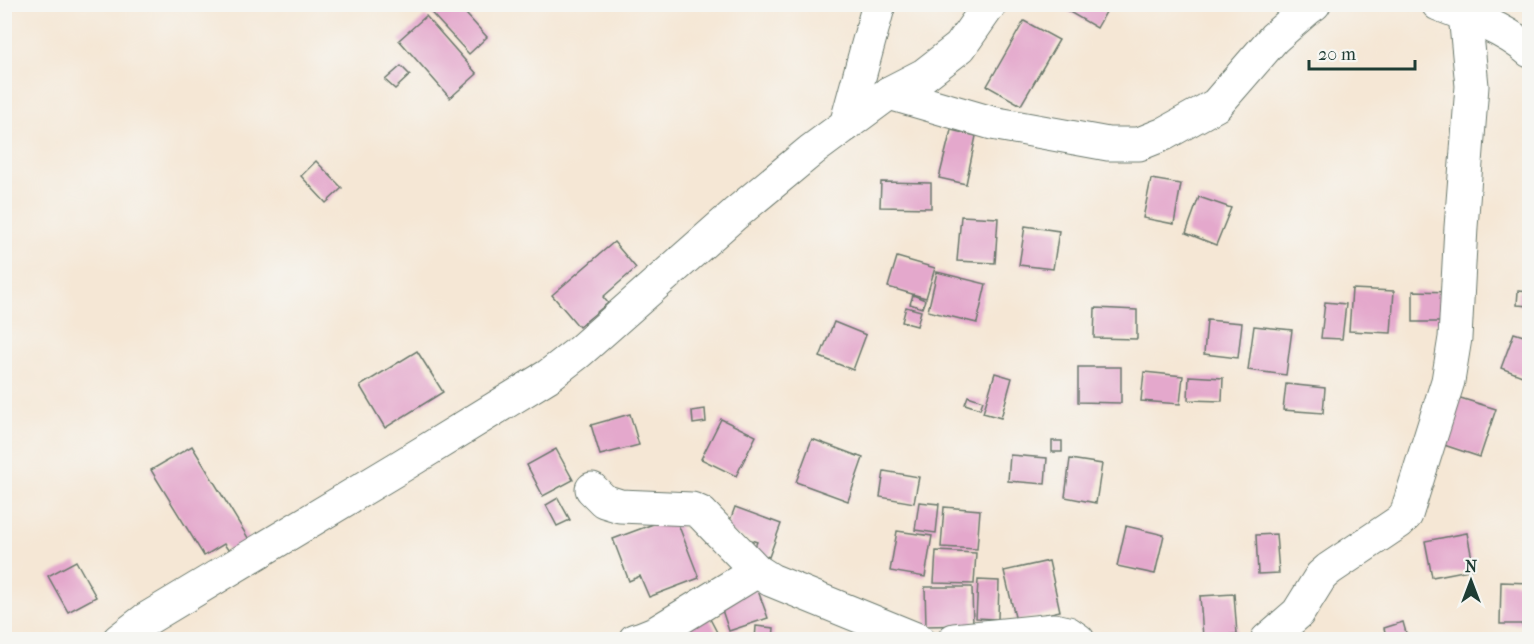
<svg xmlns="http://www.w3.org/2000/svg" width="1534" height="644" font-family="'IM FELL French Canon',serif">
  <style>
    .building { fill: #e4a8cc }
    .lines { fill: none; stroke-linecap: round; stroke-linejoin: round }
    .street-casing { stroke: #6a786c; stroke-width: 35 }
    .street { stroke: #fff; stroke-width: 33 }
  </style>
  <rect width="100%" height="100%" fill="#f6f6f2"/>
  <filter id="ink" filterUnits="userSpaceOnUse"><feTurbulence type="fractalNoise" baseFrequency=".0167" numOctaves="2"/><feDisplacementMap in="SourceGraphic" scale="12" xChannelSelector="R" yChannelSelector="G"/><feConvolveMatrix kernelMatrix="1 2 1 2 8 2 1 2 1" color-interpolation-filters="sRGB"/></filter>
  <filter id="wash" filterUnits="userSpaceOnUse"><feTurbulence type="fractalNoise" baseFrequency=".008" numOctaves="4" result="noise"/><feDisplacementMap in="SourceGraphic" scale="24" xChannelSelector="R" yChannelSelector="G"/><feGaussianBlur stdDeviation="1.35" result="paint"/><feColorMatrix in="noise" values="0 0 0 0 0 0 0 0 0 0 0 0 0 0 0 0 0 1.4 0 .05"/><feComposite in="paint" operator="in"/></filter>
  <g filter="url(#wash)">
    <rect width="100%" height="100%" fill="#f5e7d5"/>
    <g id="blocks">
      <g class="building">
        <path d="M423,4H457L487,37L469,54Z"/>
        <path d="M1069,4H1093L1106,12L1097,28L1066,10Z"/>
        <path d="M426,16L477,74L450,98L399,40Z"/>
        <path d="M1024,21L1059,40L1021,105L987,86Z"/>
        <path d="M401,66L410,75L395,89L385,80Z"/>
        <path d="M951,130L976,136L966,184L939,178Z"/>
        <path d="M316,161L342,188L326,203L301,176Z"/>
        <path d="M1151,179L1181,184L1174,224L1143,218Z"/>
        <path d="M881,182L931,183V208L880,207Z"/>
        <path d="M1199,197L1231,208L1216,245L1186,233Z"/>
        <path d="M961,216L998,218L995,263L957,261Z"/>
        <path d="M1025,226L1059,231L1053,269L1019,265Z"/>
        <path d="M614,242L636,268L603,297L608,303L579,327L552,295Z"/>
        <path d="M897,257L935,268L926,298L888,287Z"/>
        <path d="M937,272L986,284L977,323L928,311Z"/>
        <path d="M1352,289L1394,291L1391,333L1349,331Z"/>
        <path d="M1413,291L1451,292L1450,322H1413Z"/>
        <path d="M1518,291L1530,292V306L1517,305Z"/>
        <path d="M913,295L925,300L922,308L910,304Z"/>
        <path d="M1325,302L1346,304L1342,339L1321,338Z"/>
        <path d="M906,307L921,311L917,326L902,322Z"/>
        <path d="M1095,308L1137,310V339L1094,338Z"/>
        <path d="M1207,320L1242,323L1238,358L1204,354Z"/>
        <path d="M834,322L866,335L853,370L820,357Z"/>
        <path d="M1254,326L1292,330L1286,375L1248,370Z"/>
        <path d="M1514,333L1530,338V379L1501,368Z"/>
        <path d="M417,351L443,392L385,428L360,386Z"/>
        <path d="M1078,367H1121V403L1078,402Z"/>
        <path d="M1144,372L1183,376L1180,404L1141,401Z"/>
        <path d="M995,373L1012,378L1001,418L983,413Z"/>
        <path d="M1189,376L1223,378L1222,401L1188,400Z"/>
        <path d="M1286,384L1325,388L1323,413L1283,410Z"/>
        <path d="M968,396L983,401L980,409L965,404Z"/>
        <path d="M1454,396L1496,409L1480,457L1438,443Z"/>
        <path d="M705,409L706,422L693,424L692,411Z"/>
        <path d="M630,414L639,445L600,455L591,425Z"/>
        <path d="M721,419L756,436L736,476L701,459Z"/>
        <path d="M812,439L863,458L848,501L796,482Z"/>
        <rect x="1052" y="441" width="10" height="11"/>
        <path d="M192,446L250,541L231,554L224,544L204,556L151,470Z"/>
        <path d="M556,449L573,480L543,496L527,465Z"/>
        <path d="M1010,455L1047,458L1045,484L1008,481Z"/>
        <path d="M1070,459L1102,464L1096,503L1065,497Z"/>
        <path d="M884,471L919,477L914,503L880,497Z"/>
        <path d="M558,498L570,520L557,526L546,505Z"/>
        <path d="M919,502L939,504L936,533L915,530Z"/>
        <path d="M735,507L781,524L769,557L753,551L757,542L726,531Z"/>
        <path d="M944,507L980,510L977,549L941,547Z"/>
        <path d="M675,516L699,578L649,597L640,576L629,581L613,539Z"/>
        <path d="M1126,526L1164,535L1155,574L1117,566Z"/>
        <path d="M897,531L932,536L925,577L890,571Z"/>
        <path d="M1467,533L1474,569L1432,577L1425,541Z"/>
        <path d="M1276,534L1279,573L1258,574L1256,535Z"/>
        <path d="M936,551L976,553L974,584L934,583Z"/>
        <path d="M76,561L96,597L68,612L48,576Z"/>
        <path d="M1049,561L1060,611L1016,621L1004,571Z"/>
        <path d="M978,580L999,581L998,619L976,618Z"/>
        <path d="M1501,582L1530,583V624H1500Z"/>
        <path d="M925,587H972L973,625L926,626Z"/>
        <path d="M757,588L768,618L729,631L719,601Z"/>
        <path d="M1234,594L1237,634L1203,637L1200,596Z"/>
        <path d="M708,615L721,640H683L678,631Z"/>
        <path d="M1403,622L1408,640H1387L1384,628Z"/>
        <path d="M756,626L774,628L773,640H755Z"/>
      </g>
    </g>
  </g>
  <g filter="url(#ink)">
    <use href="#blocks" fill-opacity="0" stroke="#6a786c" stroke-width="1.5"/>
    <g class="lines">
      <defs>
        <g id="street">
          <path d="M1438,4C1467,15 1507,30 1530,51"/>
          <path d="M889,93L992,123L1108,144H1139L1164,134L1216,105L1274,38L1307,9L1314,4"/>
          <path d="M846,125L879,4"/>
          <path d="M592,489L604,501L620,506L692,509L701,513L757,571L771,580L918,640"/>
          <path d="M119,640L145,620L398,468L548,376L579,352L735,214L812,150L889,93L924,75L960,47L990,4"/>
          <path d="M635,640L642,638L657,632L757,571"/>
          <path d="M954,640L1054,630L1068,633L1078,640"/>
          <path d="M1267,640L1298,613L1321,576L1329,569L1399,522L1406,515L1448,381L1455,338L1461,227L1472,86L1464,4"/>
        </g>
      </defs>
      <use href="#street" class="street-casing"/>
      <use href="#street" class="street"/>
    </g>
  </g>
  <rect width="1534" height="644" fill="none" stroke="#f6f6f2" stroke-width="24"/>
  <g transform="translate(1471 581)" stroke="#f6f6f2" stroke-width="4.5" paint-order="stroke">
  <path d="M0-4.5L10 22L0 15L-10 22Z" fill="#1f3d34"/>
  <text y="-9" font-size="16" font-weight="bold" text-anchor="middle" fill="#1f3d34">N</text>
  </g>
  <path d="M1309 60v9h106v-9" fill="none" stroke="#1f3d34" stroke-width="3"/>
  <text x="1318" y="60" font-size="18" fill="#1f3d34" stroke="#f6f6f2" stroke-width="4.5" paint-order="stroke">20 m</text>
</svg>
